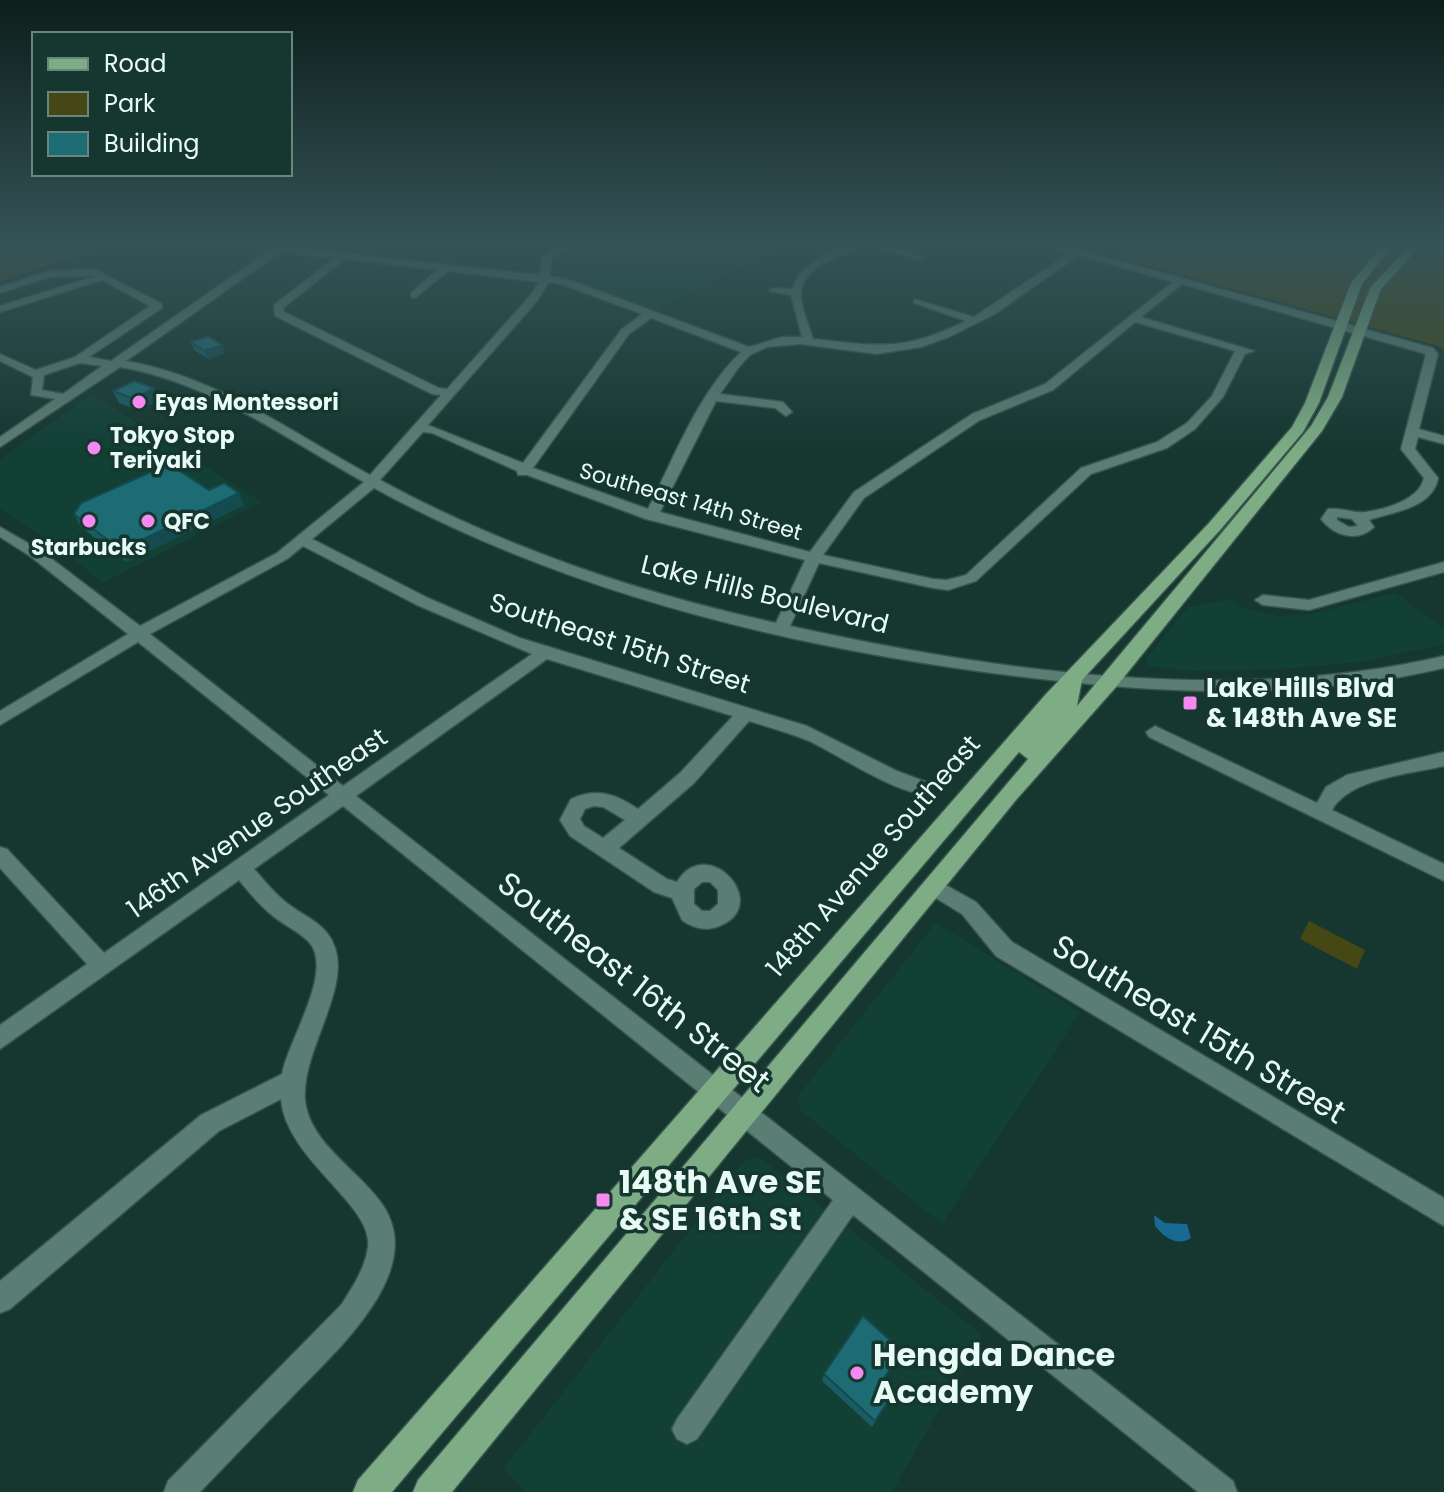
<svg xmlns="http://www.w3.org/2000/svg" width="1444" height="1492" font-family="Poppins,sans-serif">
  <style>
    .built { fill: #124035 }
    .green { fill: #454815 }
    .water { fill: #186a92 }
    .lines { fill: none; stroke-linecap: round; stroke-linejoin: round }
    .minor-casing { stroke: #37534c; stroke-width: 3 }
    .major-casing { stroke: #37534c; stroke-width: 3 }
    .minor { fill: #5b7e74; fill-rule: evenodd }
    .major { fill: #7dac85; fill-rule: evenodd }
    .wall { fill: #195c63 }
    .shaded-wall { fill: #144b50 }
    .building { fill: #1d6b73; stroke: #144b50; stroke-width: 2 }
    .poi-dot { fill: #f589ef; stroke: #15372f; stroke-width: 3 }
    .labels { text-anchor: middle; stroke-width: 7; stroke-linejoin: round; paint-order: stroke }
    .far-poi-label { font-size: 22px; font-weight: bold; fill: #e7faf4; stroke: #15372f; text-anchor: start }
    .far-street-label { font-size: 22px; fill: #e7faf4; stroke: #15372f }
    .street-label { font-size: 26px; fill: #e7faf4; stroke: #15372f }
    .poi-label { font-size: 26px; font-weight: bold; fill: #e7faf4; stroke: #15372f; text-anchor: start }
    .near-street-label { font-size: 32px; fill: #e7faf4; stroke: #15372f }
    .near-poi-label { font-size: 32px; font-weight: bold; fill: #e7faf4; stroke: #15372f; text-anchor: start }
  </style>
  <rect width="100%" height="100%" fill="#15372f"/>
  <g class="built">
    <path d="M578,243H791L655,310L555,274L557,256Z"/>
    <path d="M92,394L262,502L102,583L59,547L0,509V459Z"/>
    <path d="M1395,593L1444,628V644L1361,662L1280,669L1189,671L1149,666L1146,659L1188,607L1231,599L1245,609L1279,616L1311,614Z"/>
    <path d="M936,923L1080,1012L942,1224L801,1111L798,1096Z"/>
    <path d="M759,1157L982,1335L892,1492H525L504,1468L743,1162Z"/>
  </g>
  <g class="green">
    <path d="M0,243H119L0,281Z"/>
    <path d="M1130,243H1444V352L1441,347L1117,257Z"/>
    <path d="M1309,921L1365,950L1357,969L1300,939Z"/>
  </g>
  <path class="water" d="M1154,1215L1165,1223L1187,1224L1191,1238C1177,1247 1164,1237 1155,1226Z"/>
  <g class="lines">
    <defs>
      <g id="minor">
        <path d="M280,243H292L288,247L539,275L543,256L560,243H572L551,259L550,276L567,279L749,347L782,337H802L791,295L768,291L773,288L792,289C800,263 839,243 865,243C845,257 802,264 801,294C801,309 809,325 813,339C881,346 901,352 966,321L914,303V299L974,317L1069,253L1040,243H1056L1433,348L1438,354L1419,429L1444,436V444L1418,437L1415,449L1438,478C1433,508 1393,512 1369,520L1374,527C1358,543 1334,536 1321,519L1328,509C1341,507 1355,514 1366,512C1386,509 1419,500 1424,478L1401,449L1426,354L1182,284L1141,317L1254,351L1245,354L1223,397L1195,429L1167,448L1091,474L976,581L948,590L933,588L819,563L790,626C998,672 1235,705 1444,656V668C1302,701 1160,694 1016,676C796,649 570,595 374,488L312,539L428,598L520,638L807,726L897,771L929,783L931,788L929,793C905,800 834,752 809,741C790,733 769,727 749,721L694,783L619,848L667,879L677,882C708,831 775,907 717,927C704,931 693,928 682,920L672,898L654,892L570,836L560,820L571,799C597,787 616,794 638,809L680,773L733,716L547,659L356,796L1233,1481L1237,1492H1198L853,1215L697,1439L687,1444L677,1439L672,1429L677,1419L833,1200L343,806L254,869C265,881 275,894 288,904C301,914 317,920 327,933C362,977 300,1047 305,1101C310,1145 362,1172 384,1207C427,1275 330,1356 289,1400C259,1430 230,1461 200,1492H164L168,1481L342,1304C353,1286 365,1269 368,1247C374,1205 286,1160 281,1099L219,1131L10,1309L0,1313V1281L201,1115L282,1074C288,1040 336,969 308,941C298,931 284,925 273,916C260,906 249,892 239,880L0,1049V1025L87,964L0,868V847L7,849L104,953L329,795L138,642L0,725V711L128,634L30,556L0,537V527L40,550L140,626L277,553L364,482C284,438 212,383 120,367L0,447V437L55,399L31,395L33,377L0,361V354L36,370L75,357L150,306L102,280L0,312V306L95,276L50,277L0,293V287L49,271L95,269L162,304V308L89,357L111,361ZM281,252L334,258L274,305L275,316L432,394L441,395L370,475C289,431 218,377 126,361ZM1079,255L1173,282L1045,384L972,414L854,492L810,552L660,512L716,401L775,408L786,416L792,412L783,402L720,394L739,367L750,355L767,347L800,344L877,354L921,347L949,337L995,314ZM345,259L437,270L411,293V297L415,298L448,271L539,282L529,297L447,389L439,388L284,312L283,308ZM549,282L561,284L642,314L621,330L523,463L428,425L537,301ZM651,318L741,352C698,393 675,456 648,509L533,468L629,334ZM1135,322L1235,351L1212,396L1187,423L1157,442L1081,468L966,575L947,580L933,579L823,555L864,498L980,420L1053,390ZM80,363L102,366L63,394L42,390L44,375ZM423,432L432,433L517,471L518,475H527L646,519L805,560L776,623C639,593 503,547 380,480ZM1337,517L1352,519L1358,526L1349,527L1337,520ZM303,546L417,605L532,654L343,786L150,634L287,559ZM594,806L603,807L625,820L603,838L584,826L580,819L585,809ZM702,882H710L718,890V904L710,911H702L694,904V889Z"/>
        <path d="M868,243H883L925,258L917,260Z"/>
        <path d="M1444,562V572L1309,610L1263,605L1255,600L1263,595L1309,600Z"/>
        <path d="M1155,726L1317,803L1326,787L1347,775L1444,752V766C1410,774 1350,778 1332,810L1444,864V881L1149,737L1146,732Z"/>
        <path d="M933,878L976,902L1012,942L1444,1198V1226L996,956L962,914L926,892L923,886L926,880Z"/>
      </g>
      <path id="major" d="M1384,243H1395L1362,284L1319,403L1303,432L1221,529L1082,680L1077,706L1311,426L1328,397L1370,288L1412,243H1423L1381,289L1342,397L1322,431L1116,687L1016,800L452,1492H413L418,1480L1028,759L1019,752L392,1492H353L358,1480L1046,694L1209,523L1292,427L1305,403L1351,283Z"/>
    </defs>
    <use href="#minor" class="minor-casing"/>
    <use href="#major" class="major-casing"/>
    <use href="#minor" class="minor"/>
    <use href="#major" class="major"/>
  </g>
  <g class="wall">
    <path d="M191,342L225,353L208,359L194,350Z"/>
    <path d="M113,391L159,400L139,410L119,403Z"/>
    <path d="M244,505L127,562L81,527L74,514Z"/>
    <path d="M886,1350L883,1382L894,1392L872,1427L822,1381L824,1374Z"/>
  </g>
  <g class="shaded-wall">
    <path d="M222,345L225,353L208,359L205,351Z"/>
    <path d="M154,388L159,400L139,410L134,399Z"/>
    <path d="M239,493L244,505L127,562L121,550Z"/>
  </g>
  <g class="building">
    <path d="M208,336L222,345L205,351L191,342Z"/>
    <path d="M134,381L154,388L134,399L113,391Z"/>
    <path d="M169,464L209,490L224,483L239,493L121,550L74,514L81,503Z"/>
    <path d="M863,1316L891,1341L885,1349L896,1359L882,1382L894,1392L875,1421L824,1374Z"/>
  </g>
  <linearGradient id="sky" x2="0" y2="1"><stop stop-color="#0c1e1a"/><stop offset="0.54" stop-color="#355358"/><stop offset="1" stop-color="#355358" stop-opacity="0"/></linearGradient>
  <rect width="1444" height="452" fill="url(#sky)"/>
  <g class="poi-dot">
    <circle cx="139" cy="402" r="8"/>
    <circle cx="94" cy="448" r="8"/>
    <circle cx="89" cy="521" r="8"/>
    <circle cx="148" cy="521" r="8"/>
    <rect x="1182" y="695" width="16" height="16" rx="4"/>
    <rect x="595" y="1192" width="16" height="16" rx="4"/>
    <circle cx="857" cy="1373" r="8"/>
  </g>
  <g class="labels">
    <g class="far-poi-label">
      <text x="155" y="410">Eyas Montessori</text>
      <text x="110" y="443">Tokyo Stop<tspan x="110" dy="25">Teriyaki</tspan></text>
      <text x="164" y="529">QFC</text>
      <text x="89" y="555" text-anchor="middle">Starbucks</text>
    </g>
    <g class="far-street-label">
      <text transform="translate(691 501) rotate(16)" y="8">Southeast 14th Street</text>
    </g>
    <g class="street-label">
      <text transform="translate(765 594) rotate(14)" y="9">Lake Hills Boulevard</text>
      <text transform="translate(620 643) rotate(18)" y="9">Southeast 15th Street</text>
      <text transform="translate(257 823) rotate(-35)" y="9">146th Avenue Southeast</text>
      <text transform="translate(873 856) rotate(-49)" y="9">148th Avenue Southeast</text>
    </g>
    <g class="poi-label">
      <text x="1206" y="697">Lake Hills Blvd<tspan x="1206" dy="30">&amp; 148th Ave SE</tspan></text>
    </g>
    <g class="near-street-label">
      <text transform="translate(634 982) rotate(38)" y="11">Southeast 16th Street</text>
      <text transform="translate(1199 1029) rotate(31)" y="11">Southeast 15th Street</text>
    </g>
    <g class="near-poi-label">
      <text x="619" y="1193">148th Ave SE<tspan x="619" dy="37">&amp; SE 16th St</tspan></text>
      <text x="873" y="1366">Hengda Dance<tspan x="873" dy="37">Academy</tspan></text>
    </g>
  </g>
  <rect x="32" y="32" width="260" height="144" fill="#15372f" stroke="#69857e" stroke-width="2"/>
  <rect x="48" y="58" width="40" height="12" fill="#7dac85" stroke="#69857e" stroke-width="2"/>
  <text x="104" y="72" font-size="24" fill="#e7faf4">Road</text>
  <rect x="48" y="92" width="40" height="24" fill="#454815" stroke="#69857e" stroke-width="2"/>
  <text x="104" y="112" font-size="24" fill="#e7faf4">Park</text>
  <rect x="48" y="132" width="40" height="24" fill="#1d6b73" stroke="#69857e" stroke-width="2"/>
  <text x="104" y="152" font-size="24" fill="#e7faf4">Building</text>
</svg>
